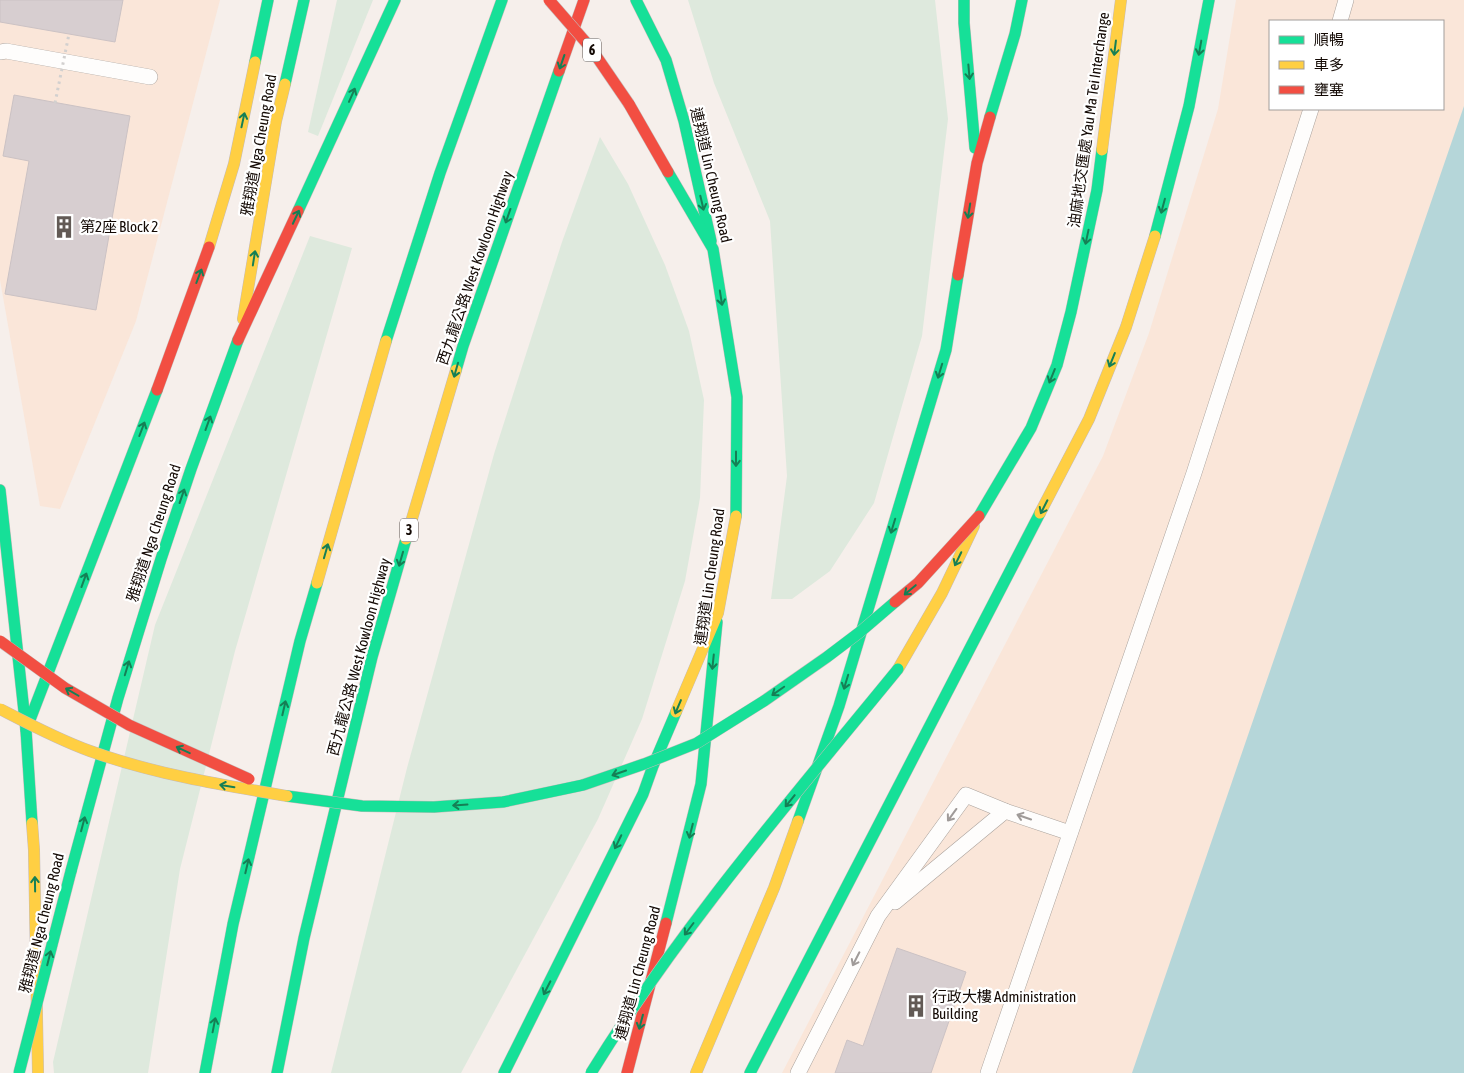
<svg xmlns="http://www.w3.org/2000/svg" width="1464" height="1073" font-family="'Asap Condensed','Noto Sans TC',sans-serif">
  <style>
    .built { fill: #fae6d9; fill-rule: evenodd }
    .green { fill: #dee9dd }
    .water { fill: #b5d6d9 }
    .building { fill: #d7ced0; stroke: #cbc2c4 }
    .lines { fill: none; stroke-linecap: round; stroke-linejoin: round }
    .lane-casing { stroke: #aba39d; stroke-width: 16 }
    .fast-casing { stroke: #c5bbb9; stroke-width: 12 }
    .slow-casing { stroke: #c5bbb9; stroke-width: 12 }
    .jam-casing { stroke: #c5bbb9; stroke-width: 12 }
    .lane { stroke: #fefdfc; stroke-width: 15 }
    .fast { stroke: #16e098; stroke-width: 11 }
    .slow { stroke: #ffcf43; stroke-width: 11 }
    .jam { stroke: #f24e42; stroke-width: 11 }
    .fast-bridge-casing { stroke: #c5bbb9; stroke-width: 12; stroke-linecap: butt }
    .slow-bridge-casing { stroke: #c5bbb9; stroke-width: 12; stroke-linecap: butt }
    .jam-bridge-casing { stroke: #c5bbb9; stroke-width: 12; stroke-linecap: butt }
    .path-bridge { stroke: #d2d0cf; stroke-width: 3; stroke-dasharray: 2.5 4; stroke-linecap: butt }
    .fast-bridge { stroke: #16e098; stroke-width: 11 }
    .slow-bridge { stroke: #ffcf43; stroke-width: 11 }
    .jam-bridge { stroke: #f24e42; stroke-width: 11 }
    .oneway { stroke: #157f55 }
    .oneway2 { stroke: #a09b99 }
    .labels { text-anchor: middle; stroke-width: 4.5; stroke-linejoin: round; paint-order: stroke }
    .shield { fill: #fff; stroke: #5a534f; stroke-width: 1 }
    .shield-label { font-size: 14px; font-weight: bold; fill: #130904 }
    .street-label { font-size: 15px; fill: #130904; stroke: #fff }
    .poi-label { font-size: 15px; fill: #130904; stroke: #fff; text-anchor: start }
  </style>
  <rect width="100%" height="100%" fill="#f6efeb"/>
  <g class="built">
    <path d="M0,0H220L136,321L60,509L40,506L0,280Z"/>
    <path d="M1236,0H1464V958L1422,1073H782L1103,456L1149,333L1218,109ZM1270,21H1443V109H1270Z"/>
  </g>
  <g class="green">
    <path d="M337,0H373L318,136L308,132Z"/>
    <path d="M688,0H935L948,119L922,336L874,503L830,571L792,599H771L787,476L770,221L714,83Z"/>
    <path d="M600,137L628,184L665,265L689,331L704,400L700,498L685,581L642,719L598,819L461,1073H331L407,768L494,454L562,242Z"/>
    <path d="M310,236L352,248L235,651L180,869L148,1073H54L53,1062L155,625Z"/>
  </g>
  <path class="water" d="M1464,106V1073H1132Z"/>
  <g class="building">
    <path d="M0,0H123L115,42L0,22Z"/>
    <path d="M14,95L130,116L96,310L5,294L29,161L3,156Z"/>
    <path d="M897,948L966,972L931,1073H835L847,1040L863,1046Z"/>
  </g>
  <g class="lines">
    <defs>
      <g id="lane">
        <path d="M1340,21L1346,0"/>
        <path d="M0,52L6,51L150,77"/>
        <path d="M895,902L1005,811L1070,833"/>
        <path d="M798,1073L878,916L966,795L1005,811"/>
        <path d="M988,1073L1194,473L1311,109"/>
      </g>
      <g id="fast">
        <path d="M636,0L666,60L684,121L711,241"/>
        <path d="M964,0V23L975,148"/>
        <path d="M255,62L268,0"/>
        <path d="M285,84L304,0"/>
        <path d="M990,117L1015,34L1022,0"/>
        <path d="M668,172L713,249L737,397L736,516"/>
        <path d="M298,211L395,0"/>
        <path d="M1155,236L1189,106L1209,0"/>
        <path d="M386,341L440,173L502,0"/>
        <path d="M456,370L463,346L559,71"/>
        <path d="M0,490L26,730L32,823"/>
        <path d="M979,516L1031,428L1057,365L1071,312L1097,190L1102,150"/>
        <path d="M26,730L157,390"/>
        <path d="M798,821L839,706L946,350L958,275"/>
        <path d="M71,871L118,698L161,559L191,469L238,340"/>
        <path d="M666,923L701,784L717,622"/>
        <path d="M205,1073L233,924L300,641L317,583"/>
        <path d="M277,1073L304,938L372,657L406,539"/>
        <path d="M504,1073L643,794L653,766L676,712"/>
        <path d="M750,1073L1040,513"/>
      </g>
      <g id="slow">
        <path d="M1102,150L1121,0"/>
        <path d="M209,247L234,164L255,62"/>
        <path d="M243,319L276,121L285,84"/>
        <path d="M1040,513L1089,419L1126,327L1155,236"/>
        <path d="M406,539L456,370"/>
        <path d="M317,583L386,341"/>
        <path d="M898,669L942,593L974,526"/>
        <path d="M676,712L718,613L736,516"/>
        <path d="M32,823L34,850L38,1073"/>
        <path d="M696,1073L774,888L798,821"/>
      </g>
      <g id="jam">
        <path d="M559,71L584,0"/>
        <path d="M629,104L668,172"/>
        <path d="M958,275L977,163L990,117"/>
        <path d="M238,340L298,211"/>
        <path d="M157,390L209,247"/>
        <path d="M627,1073L666,923"/>
      </g>
    </defs>
    <use href="#lane" class="lane-casing"/>
    <use href="#fast" class="fast-casing"/>
    <use href="#slow" class="slow-casing"/>
    <use href="#jam" class="jam-casing"/>
    <use href="#lane" class="lane"/>
    <use href="#fast" class="fast"/>
    <use href="#slow" class="slow"/>
    <use href="#jam" class="jam"/>
    <defs>
      <g id="fast-bridge">
        <path d="M287,796L362,806L434,807L503,802L583,785L644,764L697,743L764,701L827,657L860,632L895,602"/>
        <path d="M19,1073L71,871"/>
        <path d="M591,1073C680,928 791,800 898,669"/>
      </g>
      <path id="slow-bridge" d="M0,709C29,724 59,740 90,751C154,774 221,785 287,796"/>
      <g id="jam-bridge">
        <path d="M549,0L590,47L629,104"/>
        <path d="M895,602L918,583L979,516"/>
        <path d="M0,641L65,688L129,725L249,779"/>
      </g>
    </defs>
    <use href="#fast-bridge" class="fast-bridge-casing"/>
    <use href="#slow-bridge" class="slow-bridge-casing"/>
    <use href="#jam-bridge" class="jam-bridge-casing"/>
    <path class="path-bridge" d="M55,103L69,34"/>
    <use href="#fast-bridge" class="fast-bridge"/>
    <use href="#slow-bridge" class="slow-bridge"/>
    <use href="#jam-bridge" class="jam-bridge"/>
  </g>
  <defs><path id="oneway-shaft" d="M-6 0H5M1.5-3L5.5 0L1.5 3" fill="none" stroke-width="1.6" stroke-linecap="round" stroke-linejoin="round" transform="scale(1.25)"/></defs>
  <g class="oneway">
    <use href="#oneway-shaft" transform="translate(1115 48) rotate(97)"/>
    <use href="#oneway-shaft" transform="translate(1200 48) rotate(100)"/>
    <use href="#oneway-shaft" transform="translate(562 62) rotate(109)"/>
    <use href="#oneway-shaft" transform="translate(969 72) rotate(85)"/>
    <use href="#oneway-shaft" transform="translate(352 95) rotate(-66)"/>
    <use href="#oneway-shaft" transform="translate(243 120) rotate(-78)"/>
    <use href="#oneway-shaft" transform="translate(702 203) rotate(77)"/>
    <use href="#oneway-shaft" transform="translate(1163 206) rotate(105)"/>
    <use href="#oneway-shaft" transform="translate(969 211) rotate(99)"/>
    <use href="#oneway-shaft" transform="translate(508 216) rotate(109)"/>
    <use href="#oneway-shaft" transform="translate(296 217) rotate(-65)"/>
    <use href="#oneway-shaft" transform="translate(1087 237) rotate(102)"/>
    <use href="#oneway-shaft" transform="translate(254 258) rotate(-81)"/>
    <use href="#oneway-shaft" transform="translate(199 276) rotate(-69)"/>
    <use href="#oneway-shaft" transform="translate(721 298) rotate(81)"/>
    <use href="#oneway-shaft" transform="translate(1112 360) rotate(112)"/>
    <use href="#oneway-shaft" transform="translate(456 370) rotate(106)"/>
    <use href="#oneway-shaft" transform="translate(940 371) rotate(107)"/>
    <use href="#oneway-shaft" transform="translate(1052 376) rotate(112)"/>
    <use href="#oneway-shaft" transform="translate(208 423) rotate(-70)"/>
    <use href="#oneway-shaft" transform="translate(142 429) rotate(-69)"/>
    <use href="#oneway-shaft" transform="translate(736 459) rotate(90)"/>
    <use href="#oneway-shaft" transform="translate(182 496) rotate(-71)"/>
    <use href="#oneway-shaft" transform="translate(1044 507) rotate(117)"/>
    <use href="#oneway-shaft" transform="translate(893 526) rotate(107)"/>
    <use href="#oneway-shaft" transform="translate(326 551) rotate(-74)"/>
    <use href="#oneway-shaft" transform="translate(401 559) rotate(106)"/>
    <use href="#oneway-shaft" transform="translate(958 559) rotate(116)"/>
    <use href="#oneway-shaft" transform="translate(84 580) rotate(-70)"/>
    <use href="#oneway-shaft" transform="translate(910 590) rotate(140)"/>
    <use href="#oneway-shaft" transform="translate(713 662) rotate(96)"/>
    <use href="#oneway-shaft" transform="translate(127 668) rotate(-73)"/>
    <use href="#oneway-shaft" transform="translate(846 682) rotate(107)"/>
    <use href="#oneway-shaft" transform="translate(778 691) rotate(145)"/>
    <use href="#oneway-shaft" transform="translate(72 692) rotate(-150)"/>
    <use href="#oneway-shaft" transform="translate(678 707) rotate(113)"/>
    <use href="#oneway-shaft" transform="translate(284 708) rotate(-77)"/>
    <use href="#oneway-shaft" transform="translate(183 750) rotate(-155)"/>
    <use href="#oneway-shaft" transform="translate(619 773) rotate(161)"/>
    <use href="#oneway-shaft" transform="translate(227 786) rotate(-171)"/>
    <use href="#oneway-shaft" transform="translate(790 801) rotate(129)"/>
    <use href="#oneway-shaft" transform="translate(460 805) rotate(176)"/>
    <use href="#oneway-shaft" transform="translate(83 824) rotate(-75)"/>
    <use href="#oneway-shaft" transform="translate(691 831) rotate(104)"/>
    <use href="#oneway-shaft" transform="translate(618 842) rotate(116)"/>
    <use href="#oneway-shaft" transform="translate(247 866) rotate(-77)"/>
    <use href="#oneway-shaft" transform="translate(35 884) rotate(-91)"/>
    <use href="#oneway-shaft" transform="translate(689 929) rotate(127)"/>
    <use href="#oneway-shaft" transform="translate(49 958) rotate(-76)"/>
    <use href="#oneway-shaft" transform="translate(547 988) rotate(117)"/>
    <use href="#oneway-shaft" transform="translate(641 1022) rotate(105)"/>
    <use href="#oneway-shaft" transform="translate(214 1025) rotate(-79)"/>
  </g>
  <g class="oneway2">
    <use href="#oneway-shaft" transform="translate(952 815) rotate(126)"/>
    <use href="#oneway-shaft" transform="translate(1024 817) rotate(-161)"/>
    <use href="#oneway-shaft" transform="translate(856 959) rotate(117)"/>
  </g>
  <defs>
    <symbol id="building-bare" viewBox="-9 -9 18 18"><path d="M-4-6H4V6H1V3H-1V6H-4ZM-2.5-4.3h1.7v1.8h-1.7ZM.8-4.3h1.7v1.8H.8ZM-2.5-1h1.7V.8h-1.7ZM.8-1h1.7V.8H.8Z" fill="#625a55" stroke="#fff" stroke-width="2.5" paint-order="stroke"/></symbol>
  </defs>
  <g fill-rule="evenodd">
    <use href="#building-bare" x="48" y="211" width="32" height="32"/>
    <use href="#building-bare" x="900" y="990" width="32" height="32"/>
  </g>
  <g class="labels">
    <g class="shield">
      <rect x="583" y="38.5" width="18" height="23" rx="4"/>
      <rect x="400" y="518.5" width="18" height="23" rx="4"/>
    </g>
    <g class="shield-label">
      <text x="592" y="55">6</text>
      <text x="409" y="535">3</text>
    </g>
    <g class="street-label">
      <text transform="translate(1089 120) rotate(-82)" y="5">油麻地交匯處 Yau Ma Tei Interchange</text>
      <text transform="translate(259 145) rotate(-80)" y="5">雅翔道 Nga Cheung Road</text>
      <text transform="translate(711 175) rotate(77)" y="5">連翔道 Lin Cheung Road</text>
      <text transform="translate(475 268) rotate(-71)" y="5">西九龍公路 West Kowloon Highway</text>
      <text transform="translate(154 533) rotate(-72)" y="5">雅翔道 Nga Cheung Road</text>
      <text transform="translate(710 577) rotate(-82)" y="5">連翔道 Lin Cheung Road</text>
      <text transform="translate(359 657) rotate(-75)" y="5">西九龍公路 West Kowloon Highway</text>
      <text transform="translate(42 923) rotate(-76)" y="5">雅翔道 Nga Cheung Road</text>
      <text transform="translate(638 973) rotate(-75)" y="5">連翔道 Lin Cheung Road</text>
    </g>
    <g class="poi-label">
      <text x="80" y="232">第2座 Block 2</text>
      <text x="932" y="1002">行政大樓 Administration<tspan x="932" dy="17">Building</tspan></text>
    </g>
  </g>
  <rect x="1269" y="20" width="175" height="90" fill="#ffffff" stroke="#a19d9b"/>
  <rect x="1279" y="36" width="25" height="8" fill="#16e098" stroke="#a19d9b"/>
  <text x="1314" y="45" font-size="15" fill="#130904">順暢</text>
  <rect x="1279" y="61" width="25" height="8" fill="#ffcf43" stroke="#a19d9b"/>
  <text x="1314" y="70" font-size="15" fill="#130904">車多</text>
  <rect x="1279" y="86" width="25" height="8" fill="#f24e42" stroke="#a19d9b"/>
  <text x="1314" y="95" font-size="15" fill="#130904">壅塞</text>
</svg>
